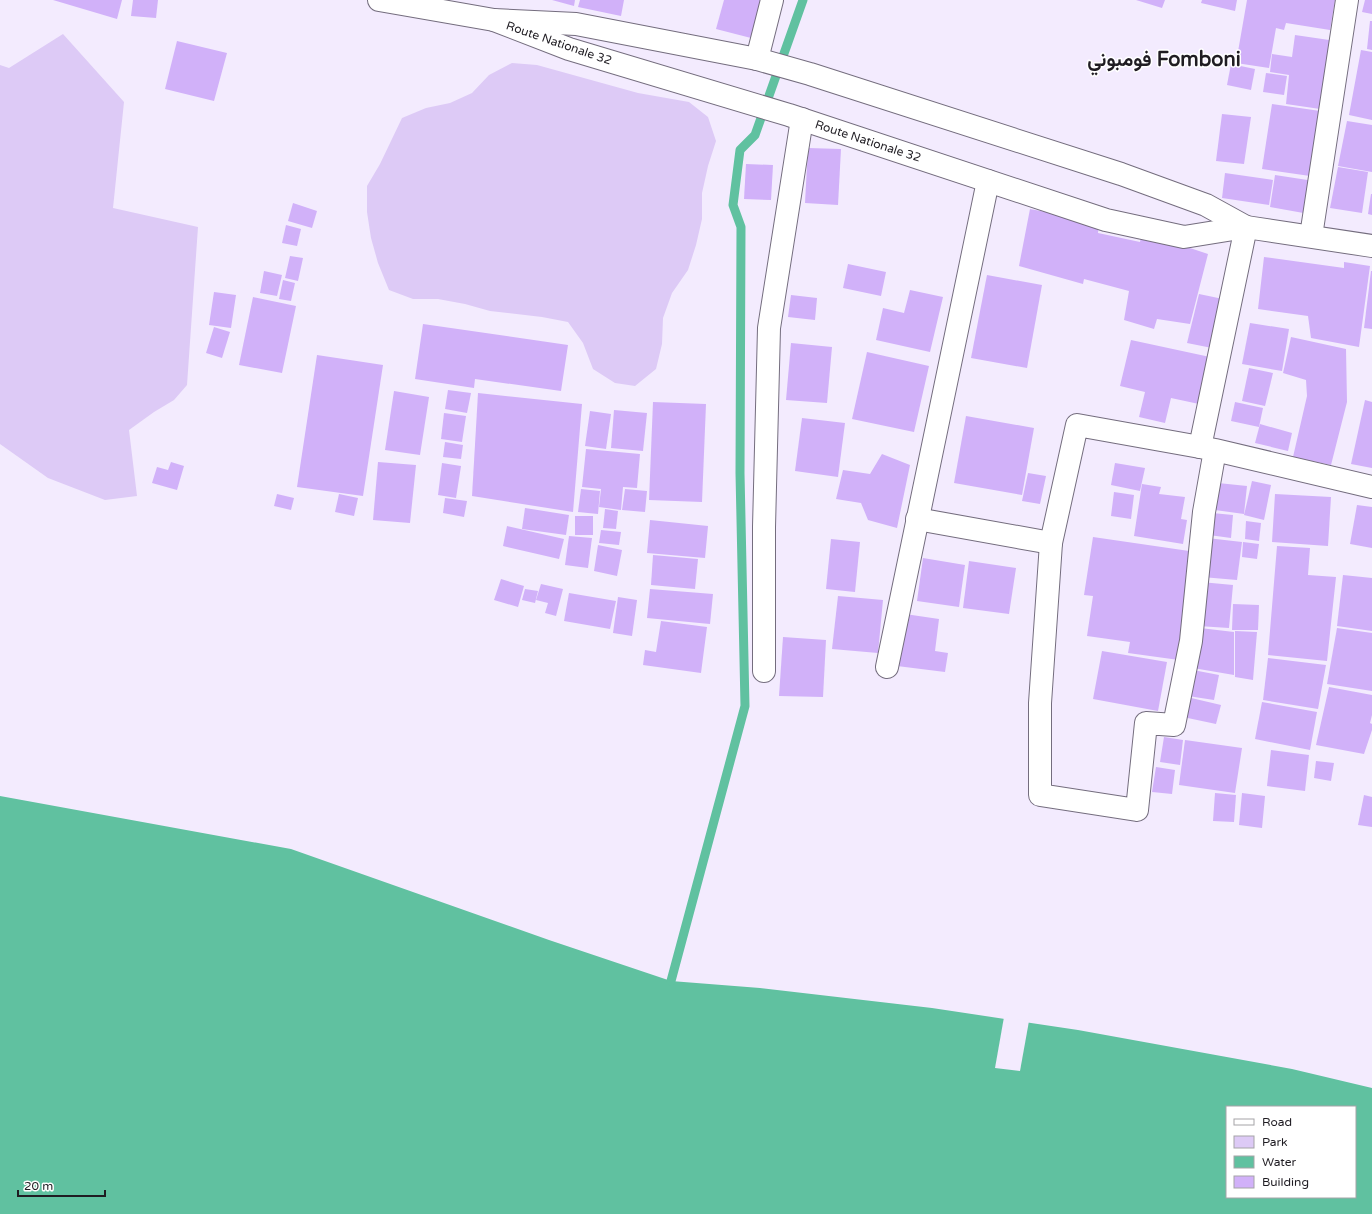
<svg xmlns="http://www.w3.org/2000/svg" width="1372" height="1214" font-family="'Varela Round',Vazirmatn,sans-serif">
  <style>
    .green { fill: #ddcaf6 }
    .water { fill: #60c1a0; fill-rule: evenodd }
    .pier { fill: #f3ebfe }
    .lines { fill: none; stroke-linecap: round; stroke-linejoin: round }
    .stream { stroke: #60c1a0; stroke-width: 9 }
    .building { fill: #d1b1f9 }
    .minor-casing { stroke: #746d7e; stroke-width: 24 }
    .minor { stroke: #fff; stroke-width: 22 }
    .labels { text-anchor: middle; stroke-width: 3; stroke-linejoin: round; paint-order: stroke }
    .street-label { font-size: 12px; fill: #1f1c22; stroke: #fff }
    .town-label { font-size: 20px; font-weight: bold; fill: #1f1c22; stroke: #fff }
  </style>
  <rect width="100%" height="100%" fill="#f3ebfe"/>
  <g class="green">
    <path d="M63,34L124,102L113,208L198,227L187,385L174,400L154,412L129,430L137,496L105,500L48,478L0,444V65L9,68Z"/>
    <path d="M512,63L537,65L638,93L689,102L708,117L716,141L708,166L702,193V219L696,245L688,270L672,293L663,318L662,344L656,369L635,386L615,383L593,369L583,343L568,322L542,317L490,311L465,304L438,299H413L389,290L378,263L371,238L367,212V186L380,164L402,118L426,108L450,103L472,93L489,75Z"/>
  </g>
  <path class="water" d="M0,796L291,849L549,940L671,981L760,988L932,1008L1078,1030L1292,1069L1372,1088V1214H0ZM1227,1107H1355V1197H1227Z"/>
  <path class="pier" d="M1004,1017L1029,1021L1020,1071L995,1068Z"/>
  <g class="lines">
    <path class="stream" d="M671,981L745,706L740,473L741,227L733,205L740,150L755,135L803,0"/>
  </g>
  <g class="building">
    <path d="M53,0H122L117,19Z"/>
    <path d="M133,0H158L156,18L131,16Z"/>
    <path d="M552,0H575L574,6Z"/>
    <path d="M580,0H624L621,16L578,7Z"/>
    <path d="M724,0H761L751,38L716,29Z"/>
    <path d="M1136,0H1165L1162,8Z"/>
    <path d="M1202,0H1237L1235,11L1201,3Z"/>
    <path d="M1247,0H1335L1330,30L1286,23L1284,30L1276,28L1269,68L1236,63Z"/>
    <path d="M1365,0H1372V14L1362,12Z"/>
    <path d="M1370,21H1372V50L1367,49Z"/>
    <path d="M1295,35L1336,41L1327,110L1286,104L1289,75L1270,72L1272,54L1292,57Z"/>
    <path d="M177,41L227,53L214,101L165,89Z"/>
    <path d="M1361,50L1372,52V81L1361,79L1372,81V120L1349,115Z"/>
    <path d="M1231,64L1255,69L1251,90L1227,85Z"/>
    <path d="M1266,73L1287,76L1284,95L1263,92Z"/>
    <path d="M1272,104L1327,112L1317,177L1262,169Z"/>
    <path d="M1222,114L1251,117L1244,164L1216,161Z"/>
    <path d="M1347,121L1372,125V172L1338,166Z"/>
    <path d="M808,148L841,149L838,205L805,203Z"/>
    <path d="M746,164L773,165L771,200L744,199Z"/>
    <path d="M1338,167L1368,172L1362,213L1330,208Z"/>
    <path d="M1225,173L1273,180L1269,205L1222,198Z"/>
    <path d="M1275,175L1314,181L1309,214L1270,207Z"/>
    <path d="M1371,194H1372V215L1368,214Z"/>
    <path d="M293,203L317,211L312,228L288,221Z"/>
    <path d="M1030,209L1099,222L1098,233L1140,242L1142,232L1208,254L1190,324L1157,319L1154,329L1124,320L1129,291L1084,279L1083,284L1019,266Z"/>
    <path d="M286,225L301,229L297,246L282,243Z"/>
    <path d="M290,256L303,258L298,281L285,278Z"/>
    <path d="M1264,257L1344,268V262L1370,266L1359,347L1311,338L1308,316L1258,309Z"/>
    <path d="M848,264L886,272L881,296L843,288Z"/>
    <path d="M264,271L282,275L277,296L260,293Z"/>
    <path d="M1371,271H1372V329L1364,328Z"/>
    <path d="M987,275L1042,285L1027,368L971,358Z"/>
    <path d="M283,280L295,283L291,301L279,299Z"/>
    <path d="M910,290L943,297L930,352L876,340L883,308L904,313Z"/>
    <path d="M214,292L236,295L231,328L209,325Z"/>
    <path d="M1199,294L1223,299L1212,348L1187,343Z"/>
    <path d="M791,295L817,298L815,320L788,317Z"/>
    <path d="M253,297L296,306L282,373L239,365Z"/>
    <path d="M1250,323L1289,329L1282,371L1242,364Z"/>
    <path d="M423,324L568,345L561,391L475,379L474,388L415,379Z"/>
    <path d="M214,327L230,332L222,358L206,353Z"/>
    <path d="M1291,337L1346,349L1347,402L1331,465L1293,457L1307,396L1306,380L1283,373Z"/>
    <path d="M1131,340L1210,357L1199,404L1171,398L1165,423L1139,417L1145,392L1120,386Z"/>
    <path d="M791,343L832,347L827,403L786,400Z"/>
    <path d="M867,352L929,366L914,432L852,419Z"/>
    <path d="M317,355L383,365L363,496L297,487Z"/>
    <path d="M1249,368L1273,373L1265,406L1242,401Z"/>
    <path d="M448,390L471,393L467,413L445,409Z"/>
    <path d="M394,391L429,397L420,455L385,450Z"/>
    <path d="M478,393L582,404L573,512L472,496Z"/>
    <path d="M1365,400L1372,402V468L1351,464Z"/>
    <path d="M653,402L706,404L702,502L649,500Z"/>
    <path d="M1235,402L1263,408L1259,427L1231,421Z"/>
    <path d="M614,410L647,413L643,451L611,448Z"/>
    <path d="M590,411L611,414L606,449L585,446Z"/>
    <path d="M444,413L466,416L462,442L441,439Z"/>
    <path d="M966,416L1034,428L1022,495L954,483Z"/>
    <path d="M802,418L845,423L838,477L795,471Z"/>
    <path d="M1260,424L1292,433L1288,451L1255,443Z"/>
    <path d="M445,442L463,445L461,459L443,457Z"/>
    <path d="M586,449L640,454L637,488L623,487L621,510L599,507L601,489L582,487Z"/>
    <path d="M882,454L910,465L897,528L868,520L861,503L836,499L843,470L870,474Z"/>
    <path d="M171,462L184,466L177,490L152,483L157,467L168,470Z"/>
    <path d="M378,462L416,465L410,523L373,520Z"/>
    <path d="M442,463L461,466L456,498L438,495Z"/>
    <path d="M1115,463L1145,468L1140,491L1111,485Z"/>
    <path d="M1028,473L1046,476L1040,504L1022,501Z"/>
    <path d="M1252,481L1271,485L1264,520L1244,515Z"/>
    <path d="M1218,483L1247,486L1244,514L1215,510Z"/>
    <path d="M1142,484L1161,487L1159,494L1185,497L1181,519L1187,520L1183,544L1134,536Z"/>
    <path d="M581,489L600,491L598,514L578,512Z"/>
    <path d="M625,489L647,491L645,512L622,510Z"/>
    <path d="M1114,492L1134,495L1131,519L1111,516Z"/>
    <path d="M277,494L294,498L291,510L274,506Z"/>
    <path d="M339,494L358,498L354,516L335,512Z"/>
    <path d="M1275,494L1331,497L1328,546L1272,542Z"/>
    <path d="M445,498L467,501L464,517L443,513Z"/>
    <path d="M1357,505L1372,507V548L1350,544Z"/>
    <path d="M525,508L569,515L566,535L522,529Z"/>
    <path d="M605,509L618,511L616,529L603,528Z"/>
    <path d="M1212,513L1233,515L1231,538L1209,535Z"/>
    <rect x="575" y="516" width="18" height="19"/>
    <path d="M650,520L708,526L705,558L647,553Z"/>
    <path d="M1246,521L1261,523L1259,541L1245,539Z"/>
    <path d="M507,526L564,539L559,559L503,546Z"/>
    <path d="M601,530L621,532L619,545L599,543Z"/>
    <path d="M569,536L592,538L588,568L565,565Z"/>
    <path d="M1093,537L1196,552L1179,660L1128,653L1130,642L1087,636L1093,596L1084,595Z"/>
    <path d="M1207,538L1242,542L1237,580L1202,577Z"/>
    <path d="M831,539L860,542L855,592L826,589Z"/>
    <path d="M1243,542L1259,544L1257,559L1242,557Z"/>
    <path d="M598,545L622,550L617,576L594,571Z"/>
    <path d="M1277,546L1310,548L1308,575L1336,577L1327,661L1268,655Z"/>
    <path d="M653,555L698,559L695,589L651,585Z"/>
    <path d="M923,558L965,565L959,607L917,601Z"/>
    <path d="M969,561L1016,568L1009,614L963,608Z"/>
    <path d="M1343,575L1372,578V631L1337,626Z"/>
    <path d="M501,579L524,586L518,607L494,600Z"/>
    <path d="M1201,582L1233,585L1229,628L1198,626Z"/>
    <path d="M541,584L563,589L556,616L545,613L548,603L536,600Z"/>
    <path d="M525,589L538,591L535,603L522,600Z"/>
    <path d="M650,589L713,594L710,624L647,618Z"/>
    <path d="M569,593L616,601L610,629L564,621Z"/>
    <path d="M838,596L883,600L878,653L832,649Z"/>
    <path d="M618,597L637,600L632,636L613,633Z"/>
    <path d="M1233,604L1259,605L1258,630H1232Z"/>
    <path d="M905,614L939,619L935,651L948,653L945,672L897,666Z"/>
    <path d="M661,621L707,627L701,673L643,665L645,650L656,652Z"/>
    <path d="M1200,628L1234,632V675L1193,668Z"/>
    <path d="M1337,628L1372,633V691L1327,684Z"/>
    <path d="M1235,631L1257,632L1253,680L1235,677Z"/>
    <path d="M783,637L826,640L823,697L779,696Z"/>
    <path d="M1102,651L1167,662L1158,711L1093,699Z"/>
    <path d="M1268,658L1326,665L1318,709L1263,700Z"/>
    <path d="M1193,670L1219,675L1214,700L1188,696Z"/>
    <path d="M1329,687L1372,695V715L1370,723L1372,724V730L1364,754L1316,745Z"/>
    <path d="M1187,697L1221,705L1216,724L1183,717Z"/>
    <path d="M1262,702L1317,712L1310,750L1255,739Z"/>
    <path d="M1164,737L1183,740L1180,765L1160,762Z"/>
    <path d="M1185,740L1242,748L1235,793L1179,785Z"/>
    <path d="M1271,750L1309,755L1305,791L1267,786Z"/>
    <path d="M1316,761L1334,763L1331,781L1314,778Z"/>
    <path d="M1156,767L1175,770L1172,794L1152,792Z"/>
    <path d="M1215,793L1236,795L1234,822L1213,821Z"/>
    <path d="M1242,793L1265,796L1262,828L1239,825Z"/>
    <path d="M1364,795L1372,797V827L1358,825Z"/>
  </g>
  <g class="lines">
    <defs>
      <g id="minor">
        <path d="M379,0L494,20L576,24L757,59L810,74L1121,174L1206,205L1246,227"/>
        <path d="M494,20L569,49L789,115L1106,220L1184,237L1246,227L1372,246"/>
        <path d="M757,59L772,0"/>
        <path d="M1311,236L1347,0"/>
        <path d="M1200,447L1246,227"/>
        <path d="M1215,450L1204,512L1191,641L1174,725L1146,723L1137,810L1040,795V703L1051,543L1077,425L1200,447L1215,450L1372,487"/>
        <path d="M917,519L1051,543"/>
        <path d="M887,667L988,181"/>
        <path d="M764,671V527L769,328L802,119"/>
      </g>
    </defs>
    <use href="#minor" class="minor-casing"/>
    <use href="#minor" class="minor"/>
  </g>
  <g class="labels">
    <g class="street-label">
      <text transform="translate(559 43) rotate(19)" y="4">Route Nationale 32</text>
      <text transform="translate(868 141) rotate(18)" y="4">Route Nationale 32</text>
    </g>
    <g class="town-label">
      <text x="1164" y="66">فومبوني Fomboni</text>
    </g>
  </g>
  <rect x="1226" y="1106" width="130" height="92" fill="#ffffff" stroke="#a5a4a7"/>
  <rect x="1234" y="1119" width="20" height="6" fill="#ffffff" stroke="#a5a4a7"/>
  <text x="1262" y="1126" font-size="12" fill="#1f1c22">Road</text>
  <rect x="1234" y="1136" width="20" height="12" fill="#ddcaf6" stroke="#a5a4a7"/>
  <text x="1262" y="1146" font-size="12" fill="#1f1c22">Park</text>
  <rect x="1234" y="1156" width="20" height="12" fill="#60c1a0" stroke="#a5a4a7"/>
  <text x="1262" y="1166" font-size="12" fill="#1f1c22">Water</text>
  <rect x="1234" y="1176" width="20" height="12" fill="#d1b1f9" stroke="#a5a4a7"/>
  <text x="1262" y="1186" font-size="12" fill="#1f1c22">Building</text>
  <path d="M18 1190v6h87v-6" fill="none" stroke="#1f1c22" stroke-width="2"/>
  <text x="24" y="1190" font-size="12" fill="#1f1c22" stroke="#ffffff" stroke-width="3" paint-order="stroke">20 m</text>
</svg>
